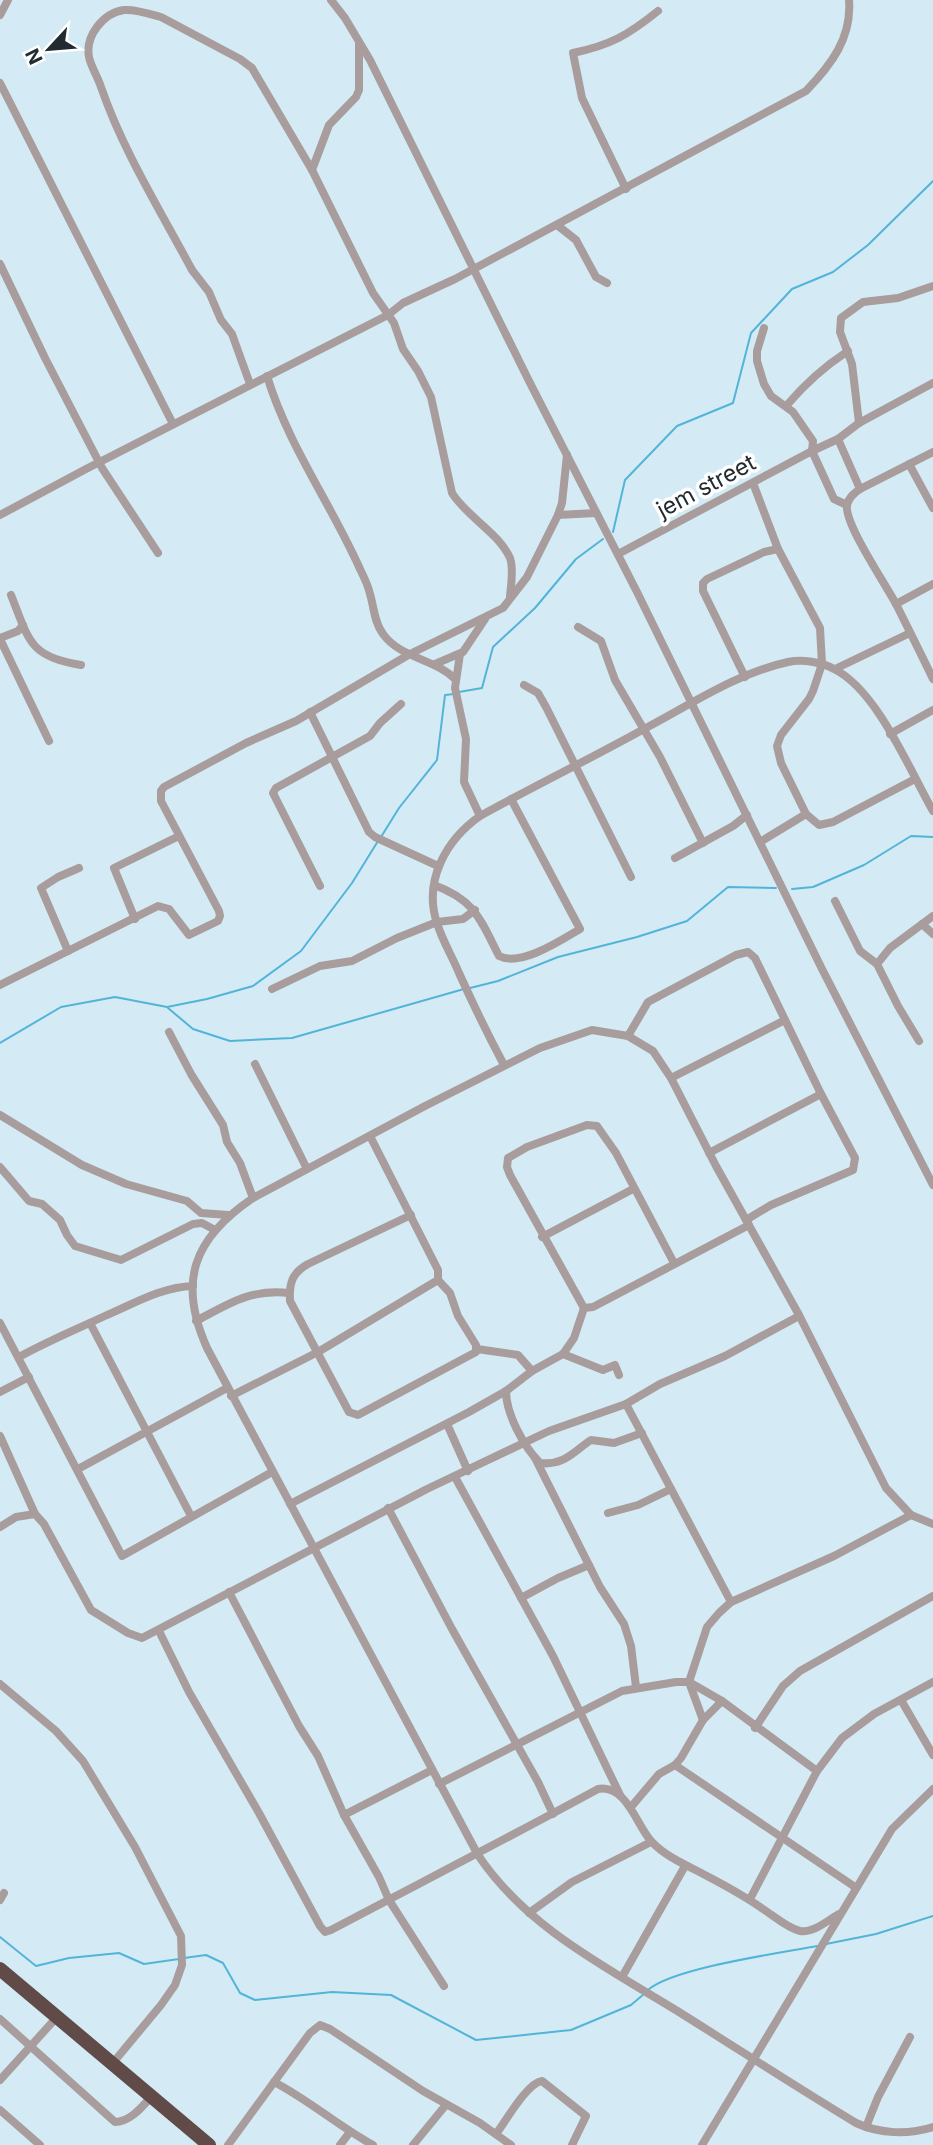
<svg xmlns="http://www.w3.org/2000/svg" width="933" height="2145" font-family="Inter,sans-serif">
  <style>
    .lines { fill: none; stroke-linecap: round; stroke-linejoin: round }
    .stream { stroke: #52b4d8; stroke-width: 2 }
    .street { stroke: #a89d9c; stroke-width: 8 }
    .highway { stroke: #604b49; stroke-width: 14 }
    .labels { text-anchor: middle; stroke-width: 7; stroke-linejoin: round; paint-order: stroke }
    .street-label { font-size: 23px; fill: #222b2f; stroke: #fff }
  </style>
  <rect width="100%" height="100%" fill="#d4ebf5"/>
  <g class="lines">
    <g class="stream">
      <path d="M613,532L625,480L677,426L733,403L751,333L792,289L833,272L868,245L933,181"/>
      <path d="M459,692L482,688L493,647L535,608L576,559L603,539"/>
      <path d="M381,837L399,808L437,760L445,695L454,694"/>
      <path d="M792,889L813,887L864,865L911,836L933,837"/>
      <path d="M470,988L498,981L558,957L637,937L687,921L728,887L776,888"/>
      <path d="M168,1008L193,1029L230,1041L292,1038L464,989"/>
      <path d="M0,1043L61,1007L115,997L167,1007L207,999L253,986L301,951L352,883L378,841"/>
      <path d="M0,1937L36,1966L69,1958L119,1953L144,1964L179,1959"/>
      <path d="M826,1944L876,1934L933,1916"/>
      <path d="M184,1958L206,1955L223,1963L240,1993L255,2000L332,1992L391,1995L476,2040L571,2030L631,2005L644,1994"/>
      <path d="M648,1990C673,1968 780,1953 817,1946"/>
    </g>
    <g class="street">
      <path d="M331,0L345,18L370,60L529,381L637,592L822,969L933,1185"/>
      <path d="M0,15L8,0"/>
      <path d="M0,83L173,424"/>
      <path d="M312,170L329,125L356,97L359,90V44"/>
      <path d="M626,189L582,98L573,53C611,45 628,35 658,11"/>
      <path d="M557,225L576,240L596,277L607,283"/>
      <path d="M0,264L45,358L102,468L158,553"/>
      <path d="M764,328L757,351V361L764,384L771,396L793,412L813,441L812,451L838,439L859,423L933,383"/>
      <path d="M267,376C288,445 331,504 360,569C364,577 368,585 370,594C374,607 374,622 383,634C400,658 435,659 455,679"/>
      <path d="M250,384L232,334L221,320L209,292L192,270C160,210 123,151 101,87C98,77 91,67 89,57C85,36 103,13 124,10C136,9 150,14 161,17L240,59L252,68L312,170L373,293L394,323L403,349L418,371L431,397L452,493C466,516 499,533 510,558C514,569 511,585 510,596"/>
      <path d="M787,405C804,385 825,366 848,351"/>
      <path d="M859,423L852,364L840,332L841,318L863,302L898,298L933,286"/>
      <path d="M838,439L860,489"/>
      <path d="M933,452L860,489C854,493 849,497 847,505C844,524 887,586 897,606C909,630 921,654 933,679"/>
      <path d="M909,464L933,508"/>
      <path d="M753,483L778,549L820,628L822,664L813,691L809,699L781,735L777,746L781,763L806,814L819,825L833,822L915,779"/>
      <path d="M0,515L86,469L388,315L403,303L455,279L806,91C831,65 852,38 849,0"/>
      <path d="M558,515L596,513"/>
      <path d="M618,554L812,451L834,499L847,505"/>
      <path d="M11,595C29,640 29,657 81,665"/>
      <path d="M896,604L933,584"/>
      <path d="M578,627L601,641L615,680L660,757L703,843"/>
      <path d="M0,638L18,631L23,625"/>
      <path d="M0,639L49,741"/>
      <path d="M460,654L455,688L466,739L464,782L480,816"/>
      <path d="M435,664L463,652L485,619"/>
      <path d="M835,669L910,633"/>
      <path d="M745,677L703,591V583L707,579L764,552L778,549"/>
      <path d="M524,685L538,693L546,707L631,877"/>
      <path d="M310,712L369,832L375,837L438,866"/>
      <path d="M890,734L933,710"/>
      <path d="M760,842L806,814"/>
      <path d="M675,858L733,826L747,815"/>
      <path d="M434,885C475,900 480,919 499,956C520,967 560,941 580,929L511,799"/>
      <path d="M320,886L273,793L276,788L370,736L380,723L401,704"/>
      <path d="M835,901L860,951L877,964L898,1006L919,1041"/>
      <path d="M135,919L114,868L179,836"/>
      <path d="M922,924L933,934"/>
      <path d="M68,951L41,888L58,877L79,868"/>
      <path d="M877,964L890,948L933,916"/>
      <path d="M0,985L158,906L169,909L189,935L218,921L220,916L219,911L161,801V791L164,787L246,743L296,721L410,654L503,608L527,577L558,515L562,503L567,455"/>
      <path d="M272,989L320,966L352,961L397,938L437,922L463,919L475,910"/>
      <path d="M169,1032L191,1074L223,1125L227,1142L240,1163L253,1198"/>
      <path d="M628,1036L648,1002L736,955L748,952L755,958L821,1094L855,1158L853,1170L771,1205L746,1220"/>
      <path d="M255,1064L307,1169"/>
      <path d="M504,1065C488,1035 473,1004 459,973C452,956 442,940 437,923C423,881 446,840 480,816C534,786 590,759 644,729C690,705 737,673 788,662C802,659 822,662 834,669C877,690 909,769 933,811"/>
      <path d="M671,1078L785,1020"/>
      <path d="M0,1115L82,1165L126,1184L187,1201L201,1213L228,1215"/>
      <path d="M709,1153L821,1094"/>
      <path d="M0,1167L29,1201L42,1204L60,1220L67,1235L75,1246L121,1260L193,1224L202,1223L215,1230"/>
      <path d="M411,1215L308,1264C292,1273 289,1283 290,1301L349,1412L358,1415L476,1352V1345L458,1316L450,1293L438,1280"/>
      <path d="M542,1237L633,1189"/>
      <path d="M674,1263L616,1153L597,1126L587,1125L527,1147L508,1158L507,1167L510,1175L584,1308L593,1307L749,1225"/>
      <path d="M196,1321C230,1303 250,1289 289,1293"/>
      <path d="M0,1323L122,1556L272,1472"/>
      <path d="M90,1323L191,1516"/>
      <path d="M477,1349L518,1355L532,1371"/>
      <path d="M563,1354L603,1370L615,1365L619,1375"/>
      <path d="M19,1357C48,1341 77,1329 107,1315C135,1303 162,1287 193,1286"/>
      <path d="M506,1391C506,1414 524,1447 540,1463C564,1466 574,1451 591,1440L614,1443L642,1433"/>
      <path d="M0,1392L29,1377"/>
      <path d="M231,1396L318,1352L438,1280V1270L370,1136"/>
      <path d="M626,1404L731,1602"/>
      <path d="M447,1424L468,1471"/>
      <path d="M0,1436L35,1514"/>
      <path d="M535,1458L600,1587L624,1624L631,1646L636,1687"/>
      <path d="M78,1469L227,1388"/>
      <path d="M455,1477L553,1656L620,1795"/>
      <path d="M290,1504L469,1412L506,1391L532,1371L563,1354L574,1338L584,1308"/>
      <path d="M388,1508L452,1629L538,1782L553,1814"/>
      <path d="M608,1513L638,1505L671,1489"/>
      <path d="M933,1524L911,1515L886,1488L799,1315L716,1166L671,1078L653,1051L628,1036L592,1030L540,1048L425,1106L253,1198C194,1238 177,1281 207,1348L478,1855C527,1928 606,1967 679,2012C738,2049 796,2087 856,2123C880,2134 908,2135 933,2127"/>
      <path d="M0,1527L16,1517L35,1514L44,1524L91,1610L128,1633L142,1638L427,1489L549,1431L626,1404L660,1384L725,1356L799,1316"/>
      <path d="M229,1592L299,1726L318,1756L344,1815L379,1877L389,1900L444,1986"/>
      <path d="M521,1598L558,1578L589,1565"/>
      <path d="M159,1631L189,1692L259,1813L320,1926L325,1932L331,1930C420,1883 510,1837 598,1789C627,1784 637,1827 652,1842C667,1858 689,1866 707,1876C726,1886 746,1897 763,1909C774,1916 787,1928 800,1931C814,1933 828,1920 839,1914"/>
      <path d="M0,1684L56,1731L83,1761L135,1847L181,1936L182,1965L175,1985L161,2005L112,2064"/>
      <path d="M901,1700L933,1755"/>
      <path d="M703,1720L689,1682L707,1627L719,1613L731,1602L834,1556L911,1515"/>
      <path d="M755,1728L783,1686L800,1671L933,1596"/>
      <path d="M675,1765L855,1887"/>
      <path d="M439,1784L622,1691L676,1682H689L722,1701L817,1771"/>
      <path d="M631,1807L659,1774L675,1765L681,1758L703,1720L722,1701"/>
      <path d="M344,1815L432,1770"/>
      <path d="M750,1899L817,1771L842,1738L874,1714L933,1682"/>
      <path d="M0,1900L4,1893"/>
      <path d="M529,1913L572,1882L651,1842"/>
      <path d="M622,1977L685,1866"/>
      <path d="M0,2019L115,2122C130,2122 142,2107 151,2097"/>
      <path d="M0,2080L57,2017"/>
      <path d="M274,2082C309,2100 338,2126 373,2145"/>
      <path d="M0,2110L40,2145"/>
      <path d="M866,2127L878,2097L910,2037"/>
      <path d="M496,2134C506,2121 527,2083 542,2081L586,2116L572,2145"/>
      <path d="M228,2145L310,2033L320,2025L330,2029L423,2091L480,2123L511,2145"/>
      <path d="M340,2145L350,2132"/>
      <path d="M413,2145L445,2106"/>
      <path d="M702,2145L892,1829L933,1789"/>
    </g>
    <path class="highway" d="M0,1969L209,2145"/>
  </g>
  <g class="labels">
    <g class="street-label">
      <text transform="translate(706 486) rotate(-28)" y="8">jem street</text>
    </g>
  </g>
  <g transform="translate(49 49) rotate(244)" stroke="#ffffff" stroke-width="5" paint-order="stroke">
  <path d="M0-5L12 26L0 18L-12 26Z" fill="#222b2f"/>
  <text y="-10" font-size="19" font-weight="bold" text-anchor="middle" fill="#222b2f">N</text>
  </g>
</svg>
